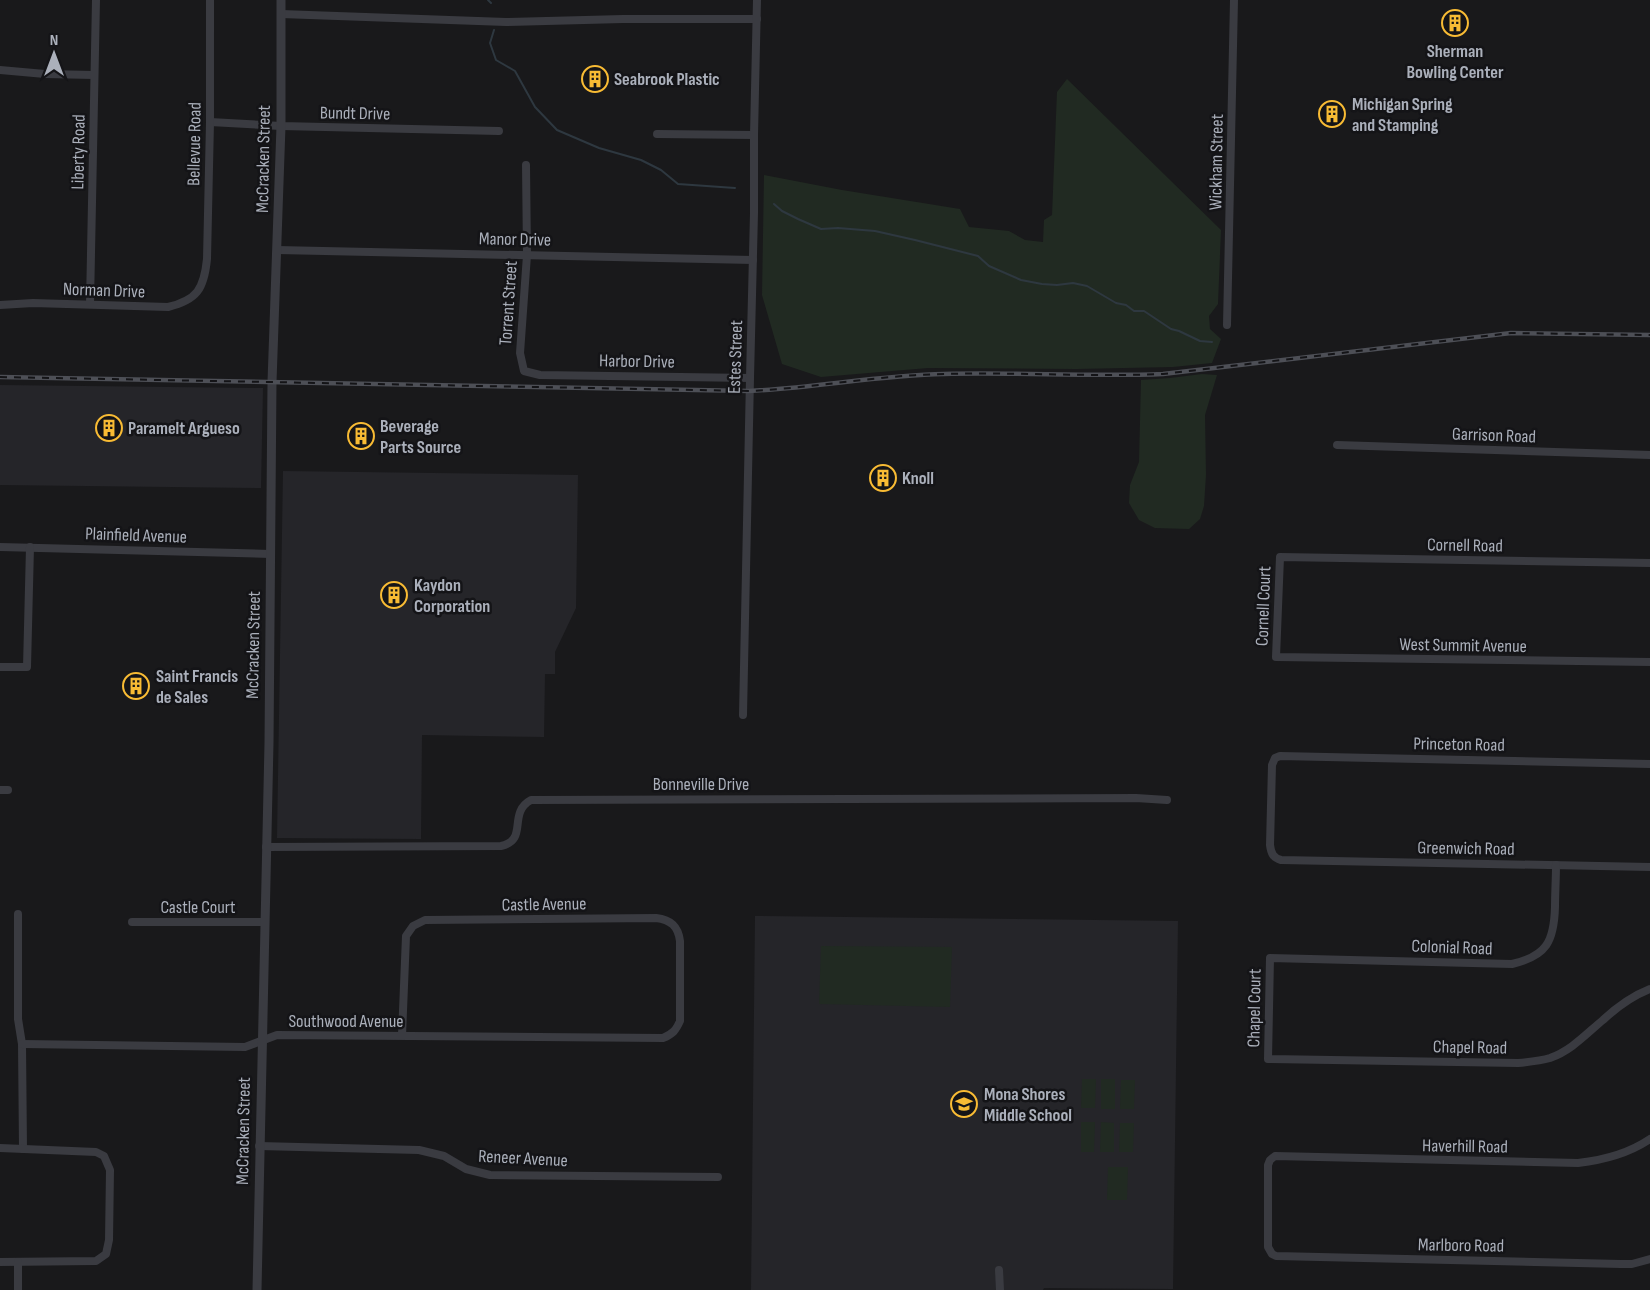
<svg xmlns="http://www.w3.org/2000/svg" width="1650" height="1290" font-family="'Sofia Sans Condensed',sans-serif">
  <style>
    .built { fill: #252529 }
    .green { fill: #212a22 }
    .lines { fill: none; stroke-linecap: round; stroke-linejoin: round }
    .stream { stroke: #2e3840; stroke-width: 2 }
    .minor { stroke: #3a3b41; stroke-width: 8 }
    .tertiary { stroke: #3a3b41; stroke-width: 9 }
    .rail-casing { stroke: #4d4f56; stroke-width: 4.5 }
    .rail { stroke: #141417; stroke-width: 2; stroke-dasharray: 7; stroke-linecap: butt }
    .labels { text-anchor: middle; stroke-width: 5; stroke-linejoin: round; paint-order: stroke }
    .poi-label { font-size: 18px; font-weight: bold; fill: #abb0bb; stroke: #141417; text-anchor: start }
    .street-label { font-size: 18px; fill: #abb0bb; stroke: #141417 }
  </style>
  <rect width="100%" height="100%" fill="#19191b"/>
  <g class="built">
    <path d="M0,385L263,388L261,488L0,485Z"/>
    <path d="M283,471L578,475L576,608L555,652V674H545L544,737L422,735L421,839L277,838Z"/>
    <path d="M755,916L1178,921L1173,1289L1044,1288L1043,1290H751Z"/>
  </g>
  <g class="green">
    <path d="M1067,79L1221,230L1218,304L1209,316L1210,329L1221,339L1212,363L1173,367L1076,369L928,368L821,377L782,364L762,295L764,175L842,190L960,209L969,227L1009,231L1025,240L1043,242L1044,220L1052,215L1057,92Z"/>
    <path d="M1202,374L1217,375L1205,415L1206,475L1204,506L1200,519L1189,529L1155,528L1139,520L1129,503L1130,485L1139,462L1141,380L1170,378Z"/>
    <path d="M821,946L952,947L950,1007L819,1004Z"/>
    <path d="M1082,1079H1096L1095,1108H1081Z"/>
    <rect x="1101" y="1079" width="14" height="30"/>
    <path d="M1121,1080H1135L1134,1109H1120Z"/>
    <path d="M1081,1122H1095L1094,1152H1081Z"/>
    <path d="M1101,1122L1114,1123V1152H1100Z"/>
    <path d="M1120,1123H1134L1133,1152H1119Z"/>
    <path d="M1108,1167H1128L1127,1200H1107Z"/>
  </g>
  <g class="lines">
    <g class="stream">
      <path d="M488,0L491,3"/>
      <path d="M494,30L490,43L496,60L515,71L535,107L557,130L599,148L641,160L661,170L678,184L735,188"/>
      <path d="M774,204L782,211L798,219L821,229L838,228L875,231L915,240L978,256L989,266L1021,280L1042,284L1057,285L1073,283L1087,286L1116,303L1126,305L1134,311H1144L1171,329L1179,331L1200,341L1212,342"/>
    </g>
    <g class="minor">
      <path d="M281,14L506,22L623,19H757"/>
      <path d="M0,70L45,74L94,75"/>
      <path d="M210,122L281,126L499,131"/>
      <path d="M657,134L754,135"/>
      <path d="M526,165L527,255L520,353L524,371L540,375L750,378"/>
      <path d="M277,250L753,260"/>
      <path d="M90,304L96,0"/>
      <path d="M0,305L33,303L168,307C197,300 204,289 207,259L210,122V0"/>
      <path d="M1227,325L1234,0"/>
      <path d="M1337,445L1650,455"/>
      <path d="M0,547L271,554"/>
      <path d="M1650,563L1280,557L1276,657L1650,662"/>
      <path d="M0,667H27L30,547"/>
      <path d="M743,715L750,378L754,213V135L757,0"/>
      <path d="M1650,764L1280,756L1275,758L1272,765L1270,845C1271,853 1273,858 1281,860L1650,867"/>
      <path d="M0,790H8"/>
      <path d="M266,847L501,846C529,840 507,813 531,800L1136,798L1167,800"/>
      <path d="M1556,865C1556,879 1555,893 1555,907C1554,941 1547,956 1512,964L1270,958L1268,1059L1518,1063C1529,1062 1540,1061 1550,1058C1572,1050 1586,1034 1603,1020C1617,1007 1632,996 1650,989"/>
      <path d="M18,914V1019L22,1044L23,1149"/>
      <path d="M132,922H264"/>
      <path d="M22,1044L245,1047L277,1035L663,1038C673,1034 676,1030 680,1021V941C678,926 671,920 656,918L425,920L413,926L406,936L402,1036"/>
      <path d="M1650,1139C1628,1154 1604,1160 1578,1163L1275,1156L1270,1160L1268,1165V1247L1272,1254L1276,1256L1621,1264H1632L1650,1259"/>
      <path d="M259,1146L419,1150L444,1156L466,1169L490,1175L718,1177"/>
      <path d="M0,1148L96,1152L104,1156L110,1170L109,1240L106,1254L96,1261L0,1262"/>
      <path d="M999,1270L1000,1290"/>
      <path d="M18,1290V1262"/>
    </g>
    <path class="tertiary" d="M257,1290L269,743L272,382L281,126V0"/>
    <defs>
      <path id="rail" d="M0,377L749,391C815,388 879,375 944,374C1017,372 1090,377 1163,374L1511,333L1650,335"/>
    </defs>
    <use href="#rail" class="rail-casing"/>
    <use href="#rail" class="rail"/>
  </g>
  <defs>
    <symbol id="building-ring" viewBox="-11 -11 22 22"><circle r="9.5" fill="#141417" stroke="#f8bb34" stroke-width="1.5"/><path d="M-4-6H4V6H1V3H-1V6H-4ZM-2.5-4.3h1.7v1.8h-1.7ZM.8-4.3h1.7v1.8H.8ZM-2.5-1h1.7V.8h-1.7ZM.8-1h1.7V.8H.8Z" fill="#f8bb34"/></symbol>
    <symbol id="school-ring" viewBox="-11 -11 22 22"><circle r="9.5" fill="#141417" stroke="#f8bb34" stroke-width="1.5"/><path d="M0-5L7-2L0 1L-7-2ZM-4 1L0 2.5L4 1V4Q0 6-4 4Z" fill="#f8bb34"/></symbol>
  </defs>
  <g fill-rule="evenodd">
    <use href="#building-ring" x="1440" y="8" width="30" height="30"/>
    <use href="#building-ring" x="580" y="64" width="30" height="30"/>
    <use href="#building-ring" x="1317" y="99" width="30" height="30"/>
    <use href="#building-ring" x="94" y="413" width="30" height="30"/>
    <use href="#building-ring" x="346" y="421" width="30" height="30"/>
    <use href="#building-ring" x="868" y="463" width="30" height="30"/>
    <use href="#building-ring" x="379" y="580" width="30" height="30"/>
    <use href="#building-ring" x="121" y="671" width="30" height="30"/>
    <use href="#school-ring" x="949" y="1089" width="30" height="30"/>
  </g>
  <g class="labels">
    <g class="poi-label">
      <text x="1455" y="57" text-anchor="middle">Sherman<tspan x="1455" dy="21">Bowling Center</tspan></text>
      <text x="614" y="85">Seabrook Plastic</text>
      <text x="1352" y="110">Michigan Spring<tspan x="1352" dy="21">and Stamping</tspan></text>
      <text x="380" y="432">Beverage<tspan x="380" dy="21">Parts Source</tspan></text>
      <text x="128" y="434">Paramelt Argueso</text>
      <text x="902" y="484">Knoll</text>
      <text x="414" y="591">Kaydon<tspan x="414" dy="21">Corporation</tspan></text>
      <text x="156" y="682">Saint Francis<tspan x="156" dy="21">de Sales</tspan></text>
      <text x="984" y="1100">Mona Shores<tspan x="984" dy="21">Middle School</tspan></text>
    </g>
    <g class="street-label">
      <text transform="translate(355 113) rotate(1)" y="6">Bundt Drive</text>
      <text transform="translate(194 144) rotate(-89)" y="6">Bellevue Road</text>
      <text transform="translate(78 152) rotate(-89)" y="6">Liberty Road</text>
      <text transform="translate(263 159) rotate(-89)" y="6">McCracken Street</text>
      <text transform="translate(1216 162) rotate(-89)" y="6">Wickham Street</text>
      <text transform="translate(515 239) rotate(1)" y="6">Manor Drive</text>
      <text transform="translate(104 290) rotate(2)" y="6">Norman Drive</text>
      <text transform="translate(508 303) rotate(-86)" y="6">Torrent Street</text>
      <text transform="translate(735 357) rotate(-88)" y="6">Estes Street</text>
      <text transform="translate(637 361) rotate(1)" y="6">Harbor Drive</text>
      <text transform="translate(1494 435) rotate(2)" y="6">Garrison Road</text>
      <text transform="translate(136 535) rotate(2)" y="6">Plainfield Avenue</text>
      <text transform="translate(1465 545) rotate(1)" y="6">Cornell Road</text>
      <text transform="translate(1263 606) rotate(-88)" y="6">Cornell Court</text>
      <text transform="translate(253 645) rotate(-89)" y="6">McCracken Street</text>
      <text transform="translate(1463 645) rotate(1)" y="6">West Summit Avenue</text>
      <text transform="translate(1459 744) rotate(1)" y="6">Princeton Road</text>
      <text x="701" y="790">Bonneville Drive</text>
      <text transform="translate(1466 848) rotate(1)" y="6">Greenwich Road</text>
      <text transform="translate(544 904) rotate(-1)" y="6">Castle Avenue</text>
      <text x="198" y="913">Castle Court</text>
      <text transform="translate(1452 947) rotate(2)" y="6">Colonial Road</text>
      <text transform="translate(1254 1008) rotate(-89)" y="6">Chapel Court</text>
      <text x="346" y="1027">Southwood Avenue</text>
      <text transform="translate(1470 1047) rotate(1)" y="6">Chapel Road</text>
      <text transform="translate(243 1131) rotate(-89)" y="6">McCracken Street</text>
      <text transform="translate(1465 1146) rotate(1)" y="6">Haverhill Road</text>
      <text transform="translate(523 1158) rotate(3)" y="6">Reneer Avenue</text>
      <text transform="translate(1461 1245) rotate(1)" y="6">Marlboro Road</text>
    </g>
  </g>
  <g transform="translate(54 54)" stroke="#141417" stroke-width="4.5" paint-order="stroke">
  <path d="M0-4.5L10 22L0 15L-10 22Z" fill="#abb0bb"/>
  <text y="-9" font-size="16" font-weight="bold" text-anchor="middle" fill="#abb0bb">N</text>
  </g>
</svg>
